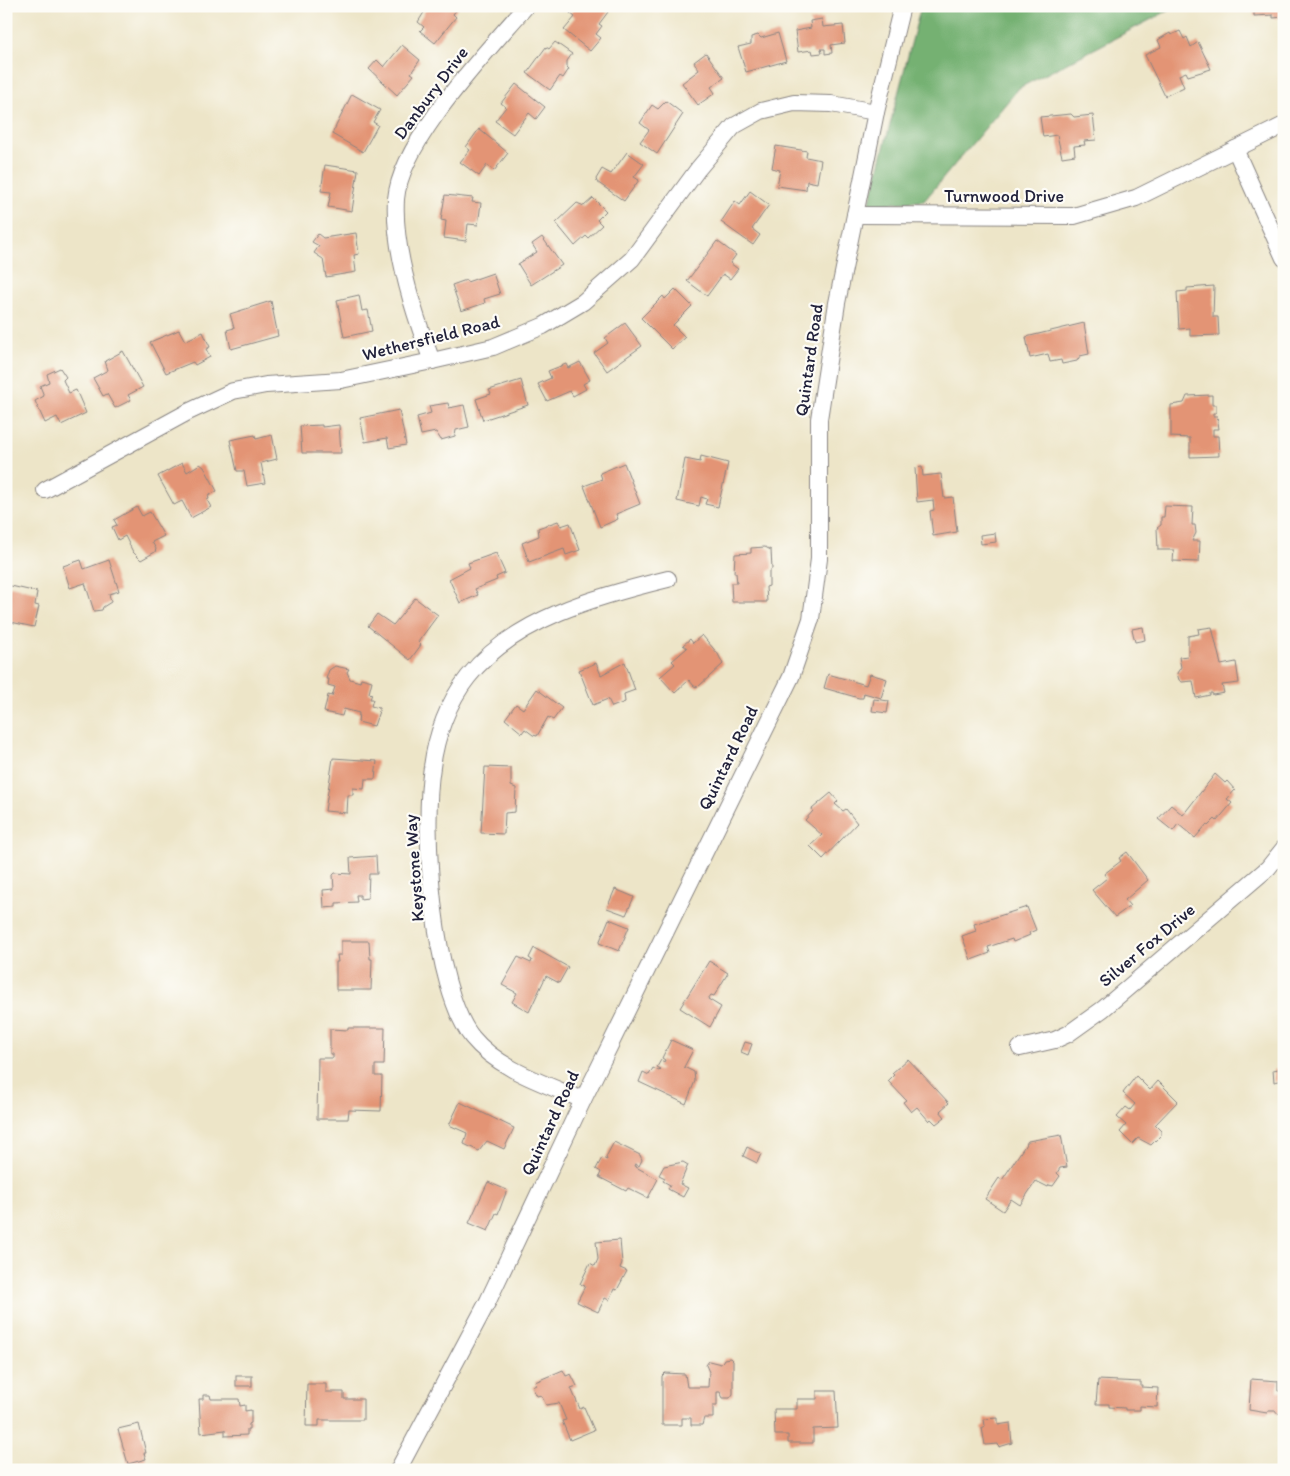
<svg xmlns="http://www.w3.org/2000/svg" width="1290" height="1476" font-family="Itim,sans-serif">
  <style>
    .forest { fill: #74b172; stroke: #4b6a56 }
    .building { fill: #e39474 }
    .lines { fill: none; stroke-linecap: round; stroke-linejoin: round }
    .minor-casing { stroke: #888482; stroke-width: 18 }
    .minor { stroke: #fff; stroke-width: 16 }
    .labels { text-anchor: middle; stroke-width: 4.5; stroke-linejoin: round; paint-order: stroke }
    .street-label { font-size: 18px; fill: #22223b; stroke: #fdfcf7 }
  </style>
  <rect width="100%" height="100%" fill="#fdfcf7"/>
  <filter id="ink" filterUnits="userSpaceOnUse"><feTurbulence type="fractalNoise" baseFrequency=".02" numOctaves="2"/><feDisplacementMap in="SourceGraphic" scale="10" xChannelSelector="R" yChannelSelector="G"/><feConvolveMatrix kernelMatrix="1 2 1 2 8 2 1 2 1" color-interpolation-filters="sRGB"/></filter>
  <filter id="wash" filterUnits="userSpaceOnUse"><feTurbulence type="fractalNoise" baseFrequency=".0096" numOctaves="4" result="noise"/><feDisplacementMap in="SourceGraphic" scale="20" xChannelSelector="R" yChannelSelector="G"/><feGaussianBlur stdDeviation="1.12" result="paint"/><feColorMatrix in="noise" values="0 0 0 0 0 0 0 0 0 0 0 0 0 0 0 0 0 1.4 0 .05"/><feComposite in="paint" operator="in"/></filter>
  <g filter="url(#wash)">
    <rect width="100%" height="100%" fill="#ede5c8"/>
    <path class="forest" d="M921,6H1177L1019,88L924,201L869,205Z"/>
    <g id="blocks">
      <g class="building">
        <path d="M428,6H460L453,14L456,17L435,43L420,31L424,27L418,22Z"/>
        <path d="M576,6H601L608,12L599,24L602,26L596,34L601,38L590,51L564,30L575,17L570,13Z"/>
        <path d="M1254,6H1284V17L1273,18V15L1254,16Z"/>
        <path d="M822,19L823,27L843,25L845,43L831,45L832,53L825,54V49H821L822,53L813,54L812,50L798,52L795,31L811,28L810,21Z"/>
        <path d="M1180,31L1184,39L1187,37L1191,47L1198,42L1211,69L1188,76L1186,72L1179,75L1184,87L1165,96L1145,55L1161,47L1158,40L1170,33L1171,35Z"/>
        <path d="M778,33L786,61L746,72L738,47L751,44V37L758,35L761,38Z"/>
        <path d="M555,42L572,54L567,61V67L569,69L563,78L560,76L550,90L527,73L546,47L549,49Z"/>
        <path d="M402,45L420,60L411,73L414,75L397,95L369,69L377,60L384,67Z"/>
        <path d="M706,53L724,78L711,87L715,93L698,105L682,83L699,70L694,62Z"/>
        <path d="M516,84L545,107L536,119L529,113L513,134L495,121L506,107L501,103Z"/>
        <path d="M352,94L380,110L373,122L378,125L363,152L332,134Z"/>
        <path d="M666,101L683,114L657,154L640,142L649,130L640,123L652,105L658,109Z"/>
        <path d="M1071,114L1074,117L1093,115L1096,140L1084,141L1085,145L1074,146L1075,155L1062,157L1057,135L1043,137L1040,117Z"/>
        <path d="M479,129L508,153L494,171L487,165L479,176L460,162L470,150L466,147Z"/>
        <path d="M776,146L807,151L806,157L821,160L817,183L807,181L806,190L777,186L780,170L772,168Z"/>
        <path d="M627,152L644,164L634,177L639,180L624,201L597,182L596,179L602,169L611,174Z"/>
        <path d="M325,165L358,170L352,211L328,207L331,192L321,191Z"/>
        <path d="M750,191L769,205L752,229L760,235L753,245L721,222L735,201L740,205Z"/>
        <path d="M445,195L473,198L472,202L481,203L478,225L468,224L466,241L444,238L446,221L441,220Z"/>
        <path d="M593,198L606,211L597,220L602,225L588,238L586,236L575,246L556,223L577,203L584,206Z"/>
        <path d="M356,233L359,254L354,255L356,272L326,277L323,259L314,253L319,246L312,242L318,234L323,238Z"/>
        <path d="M542,237L562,265L531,285L518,264L537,252L532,244Z"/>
        <path d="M717,241L736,255L730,263L738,269L730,279L723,274L707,296L687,281Z"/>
        <path d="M493,273L500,294L484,299L485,303L461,311L452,285L466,280L467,282Z"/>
        <path d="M1214,286L1213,317H1218L1219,335L1190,336V328L1179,329L1177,292L1187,291V288Z"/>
        <path d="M675,289L692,306L673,325L685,337L672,349L641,318L663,296L665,299Z"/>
        <path d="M359,295L362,311L368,310L372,331L344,337L337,300Z"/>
        <path d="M271,301L278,336L231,349L227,330L234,328L230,314Z"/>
        <path d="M625,323L642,346L607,371L594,353L608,343L605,338Z"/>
        <path d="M1084,323L1089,354L1080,356L1077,361L1062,364L1061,360L1050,362L1048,354L1030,358L1026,337Z"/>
        <path d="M179,330L185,341L203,332L210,347L206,349L210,357L195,365L193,362L166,373L150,342Z"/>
        <path d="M123,351L143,387L128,395L131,400L115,408L107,394L103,396L93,378L108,370L105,361Z"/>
        <path d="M580,362L590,380L583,384L586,389L573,396L570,391L547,401L538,384L551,378L548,371L566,364L568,368Z"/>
        <path d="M60,368L66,377L63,380L69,393L76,390L86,413L61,425L57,417L45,423L35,401L44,396L40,386L49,382L47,374Z"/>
        <path d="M521,380L528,405L483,420L476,399L491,394L489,390Z"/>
        <path d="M1212,395V405H1216V413H1213V416H1217L1218,422L1219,429H1213V436H1218L1219,456L1190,457V438L1171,437V405L1184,403L1187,396Z"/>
        <path d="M448,403L449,408L464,405L469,427L456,430L455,436L441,440L436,432L421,435L417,417L431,413L429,406Z"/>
        <path d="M399,410L406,445L389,448L387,438L365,442L360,418Z"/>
        <path d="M322,425V427L339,425L341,453H302L300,426Z"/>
        <path d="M255,435L256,439L272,435L277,459L261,463L265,483L247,486L244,471H237L230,440Z"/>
        <path d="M701,456L728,463L718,507L705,504L707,499L701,497L699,506L677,501L685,459L700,462Z"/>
        <path d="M182,463L187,472L200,464L204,467L217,491L208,496L209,499L207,500L211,507L191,518L182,501L174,505L158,476Z"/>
        <path d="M624,463L640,504L616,514L618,519L600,527L584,486L602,479L600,473Z"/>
        <path d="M922,467L923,476L941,474L944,498L953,497L957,532L933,536L930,511L934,510L933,500L917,502L915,468Z"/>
        <path d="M1165,506L1193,507L1192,525H1195L1196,533L1192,541H1200L1199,562L1173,561L1174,550H1158L1157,528L1161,525V517H1164Z"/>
        <path d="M137,507L142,516L150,512L164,536L152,542L156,549L155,552L141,560L133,552L125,536L118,540L112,527L117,525L114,520Z"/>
        <path d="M558,521L561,526L570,523L580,550L566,555L564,549L529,562L522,543L539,536L538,528Z"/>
        <path d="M995,533L996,542L981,544L980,535Z"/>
        <path d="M765,547L771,550L772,569L769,571V586L766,587L767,602H732L731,583H737L736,573H734L735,554L751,553V548Z"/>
        <path d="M496,553L505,573L496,577L497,580L475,589L478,595L460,603L449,579L470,568L468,563Z"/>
        <path d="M81,560L84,569L109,560L119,591L109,594L111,602L103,607L102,610L94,611L85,583L70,588L63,566Z"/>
        <path d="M11,586L37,592L35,605L39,606L34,627L6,621V588Z"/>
        <path d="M415,598L438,615L418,642L421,645L410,660L368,626L377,614L393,625L394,624Z"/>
        <path d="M1143,627L1145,640L1135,642L1132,629Z"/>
        <path d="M1212,627L1221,665L1236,662L1239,683L1222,685L1224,693L1213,695L1212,693H1210V695L1196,698L1193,681L1182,682L1179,680L1177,673L1181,667L1179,657L1188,656V636L1199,634L1198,629Z"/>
        <path d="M702,635L718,654L723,664L698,687L694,686L689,680L675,693L660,677L675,664L672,661L687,648L683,645L690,639L693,643Z"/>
        <path d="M625,662L635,690L624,694L625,702L612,707L608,699L593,705L579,670L596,663L601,675Z"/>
        <path d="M335,666L349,669L347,672L350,679L360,682L361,678L372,681L369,693L372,694L370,699H373L371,706L379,708V711L374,726L358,722L359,713L344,709L342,716L324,712L328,695L332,696L335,687L328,685L329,679H326L329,670Z"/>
        <path d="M828,674L866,685L870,674L887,679L881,698L864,693L863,698H859L824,688Z"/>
        <path d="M537,689L562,708L553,720L548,717L537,736L533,735L525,729L522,733L505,719L516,704L523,709Z"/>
        <path d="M874,699L889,701L887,713L872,711Z"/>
        <path d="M333,758L377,761L375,779H365L364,789L353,788V795H348L347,813L325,811Z"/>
        <path d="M485,767L511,768V786L516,788L515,812L505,813L504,834L481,833Z"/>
        <path d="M1215,774L1225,783L1227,781L1235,790L1227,799L1232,803L1217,821L1215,819L1208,826L1207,824L1195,838L1178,824L1173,831L1158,819L1171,805L1183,815Z"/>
        <path d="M831,793L838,801L835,804L843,811L846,809L857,823L823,859L810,846L822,835L805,820L813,811L812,809Z"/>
        <path d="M1127,852L1148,880L1125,900L1130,906L1115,917L1092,890L1107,878L1104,874L1121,861L1119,858Z"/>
        <path d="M376,856L377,874H369L368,898L360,899V895H356L357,902L336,903V907L324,908L323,890L334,889L333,875L335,873L351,874L350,858Z"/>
        <path d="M615,889L634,897L626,915L607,908Z"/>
        <path d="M1027,907L1036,930L1029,933L1030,935L1013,942L1012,939L988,947L990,953L971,960L962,936L976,931L974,924Z"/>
        <path d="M609,919L629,927L619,951L599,943Z"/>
        <path d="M341,941H369L370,959H372L371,990H336V962H338L337,955H341Z"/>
        <path d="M534,948L568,967L559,983L546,976L529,1012L512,1002L517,993L502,985L518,957L531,963L532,960L529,958Z"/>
        <path d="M709,961L728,973L714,996L711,995L708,999L721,1007L710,1027L680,1008Z"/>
        <path d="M348,1028H385L384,1065H375V1076H382L381,1111L349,1110L348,1119H317L318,1058H333V1054H330V1029L348,1030Z"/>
        <path d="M671,1040L693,1050L684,1067L694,1072L695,1081L686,1104L639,1082L643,1072L649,1075L653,1068L659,1071L661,1069L657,1067L661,1060L664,1062L665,1060L662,1058Z"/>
        <path d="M745,1042L752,1044L748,1055L741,1052Z"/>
        <path d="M908,1059L949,1103L940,1111L945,1117L936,1124L931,1119L929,1121L917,1107L911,1112L903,1102L906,1100L888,1081L894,1075L892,1073Z"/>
        <path d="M1284,1068V1080L1274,1082L1273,1070Z"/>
        <path d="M1136,1076L1150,1090L1158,1081L1178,1101L1155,1125L1161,1131V1135L1151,1145L1138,1138L1132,1144L1120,1132L1126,1125L1117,1117L1126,1107L1130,1110L1135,1104L1123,1093Z"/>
        <path d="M460,1102L514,1128L504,1149L487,1141L479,1151L464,1144L467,1133L449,1125Z"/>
        <path d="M1061,1135L1067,1167L1060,1168L1057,1173L1060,1176L1053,1186L1049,1185L1048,1187L1036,1181L1020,1205L1011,1199L1003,1211L985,1199L999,1178L1002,1180L1028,1141Z"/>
        <path d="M614,1142L640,1155L642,1160L639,1166L635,1164L634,1166L658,1179L648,1198L628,1188L626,1191L599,1177L601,1172L596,1169L602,1158L607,1160L606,1157Z"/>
        <path d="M747,1147L761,1154L757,1163L743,1156Z"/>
        <path d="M683,1162L688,1165L680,1184L688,1188L683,1197L668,1189L670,1185L663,1181L665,1178L659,1175L664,1166Z"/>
        <path d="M488,1182L507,1190L498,1214L496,1213L488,1231L469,1223Z"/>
        <path d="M620,1240L622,1263L620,1268L627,1271L617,1290L614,1289L609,1300L605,1298L598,1312L577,1302L585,1286L580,1284L590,1263L595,1266L598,1259L596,1242Z"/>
        <path d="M730,1358L733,1361V1394L730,1398H723L720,1392H717V1406H713V1418H704L702,1425H691V1418H682V1425H662V1376L665,1373L685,1374L687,1387H708L709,1372L706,1365L709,1361L721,1364L724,1359Z"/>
        <path d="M563,1370L566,1376L571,1374L577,1386L571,1388L580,1409L584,1407L594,1430L570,1440L562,1421L566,1420L559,1403L546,1405L541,1395L537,1396L532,1387L536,1385L535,1382Z"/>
        <rect x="236" y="1376" width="16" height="10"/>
        <path d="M1251,1379L1278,1381V1391H1284V1414L1276,1413V1411H1268L1267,1413L1249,1410Z"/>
        <path d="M1098,1380L1141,1382V1387L1158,1388L1157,1407L1140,1406V1410H1125V1408L1109,1407V1404H1096Z"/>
        <path d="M307,1384H326V1392H344V1399H363V1420H319V1426H306Z"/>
        <path d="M817,1391H836L838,1428L813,1429V1443H788V1435H775L774,1409H797V1399H817Z"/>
        <path d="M203,1395H210L211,1399H239L240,1406L245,1405V1411L251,1410V1423L249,1424V1429H247V1435L225,1436V1430L201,1433L199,1399H203Z"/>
        <path d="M998,1418V1425L1010,1423L1012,1443L999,1447L998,1444L985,1445L982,1428L985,1426L984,1419Z"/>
        <path d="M139,1424L146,1453H144L146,1459L128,1464L118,1429Z"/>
      </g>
    </g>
  </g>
  <g filter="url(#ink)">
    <use href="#blocks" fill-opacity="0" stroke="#888482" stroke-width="1"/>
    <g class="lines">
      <defs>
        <g id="minor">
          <path d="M1235,149L1284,258"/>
          <path d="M855,215L1074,216L1136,198L1284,125"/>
          <path d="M432,361C414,314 393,250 396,199C401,140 487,52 526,6"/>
          <path d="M45,490L188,412L233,391L266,385L341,380L432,361L493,347L543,326L583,302L632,259L698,169L734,126L761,111L794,103L831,104L876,112"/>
          <path d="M1020,1048L1055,1040L1068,1034L1103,1009L1268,868L1284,848"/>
          <path d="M583,1100C546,1084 499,1070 472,1037C433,988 422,829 432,767C436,736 448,702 468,677C515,618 598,596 668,579"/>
          <path d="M398,1470L488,1301L583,1100L791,677L811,619L819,559V419L837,303L876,112L902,6"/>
        </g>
      </defs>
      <use href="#minor" class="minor-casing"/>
      <use href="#minor" class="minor"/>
    </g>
  </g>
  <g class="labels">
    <g class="street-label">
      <text transform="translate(431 93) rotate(-53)" y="6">Danbury Drive</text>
      <text x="1004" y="202">Turnwood Drive</text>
      <text transform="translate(431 338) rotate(-14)" y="6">Wethersfield Road</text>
      <text transform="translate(809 360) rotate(-82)" y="6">Quintard Road</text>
      <text transform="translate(728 758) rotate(-64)" y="6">Quintard Road</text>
      <text transform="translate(414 868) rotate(-94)" y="6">Keystone Way</text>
      <text transform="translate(1147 945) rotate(-40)" y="6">Silver Fox Drive</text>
      <text transform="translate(550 1123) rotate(-65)" y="6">Quintard Road</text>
    </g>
  </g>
  <rect width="1290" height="1476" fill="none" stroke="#fdfcf7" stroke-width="25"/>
</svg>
